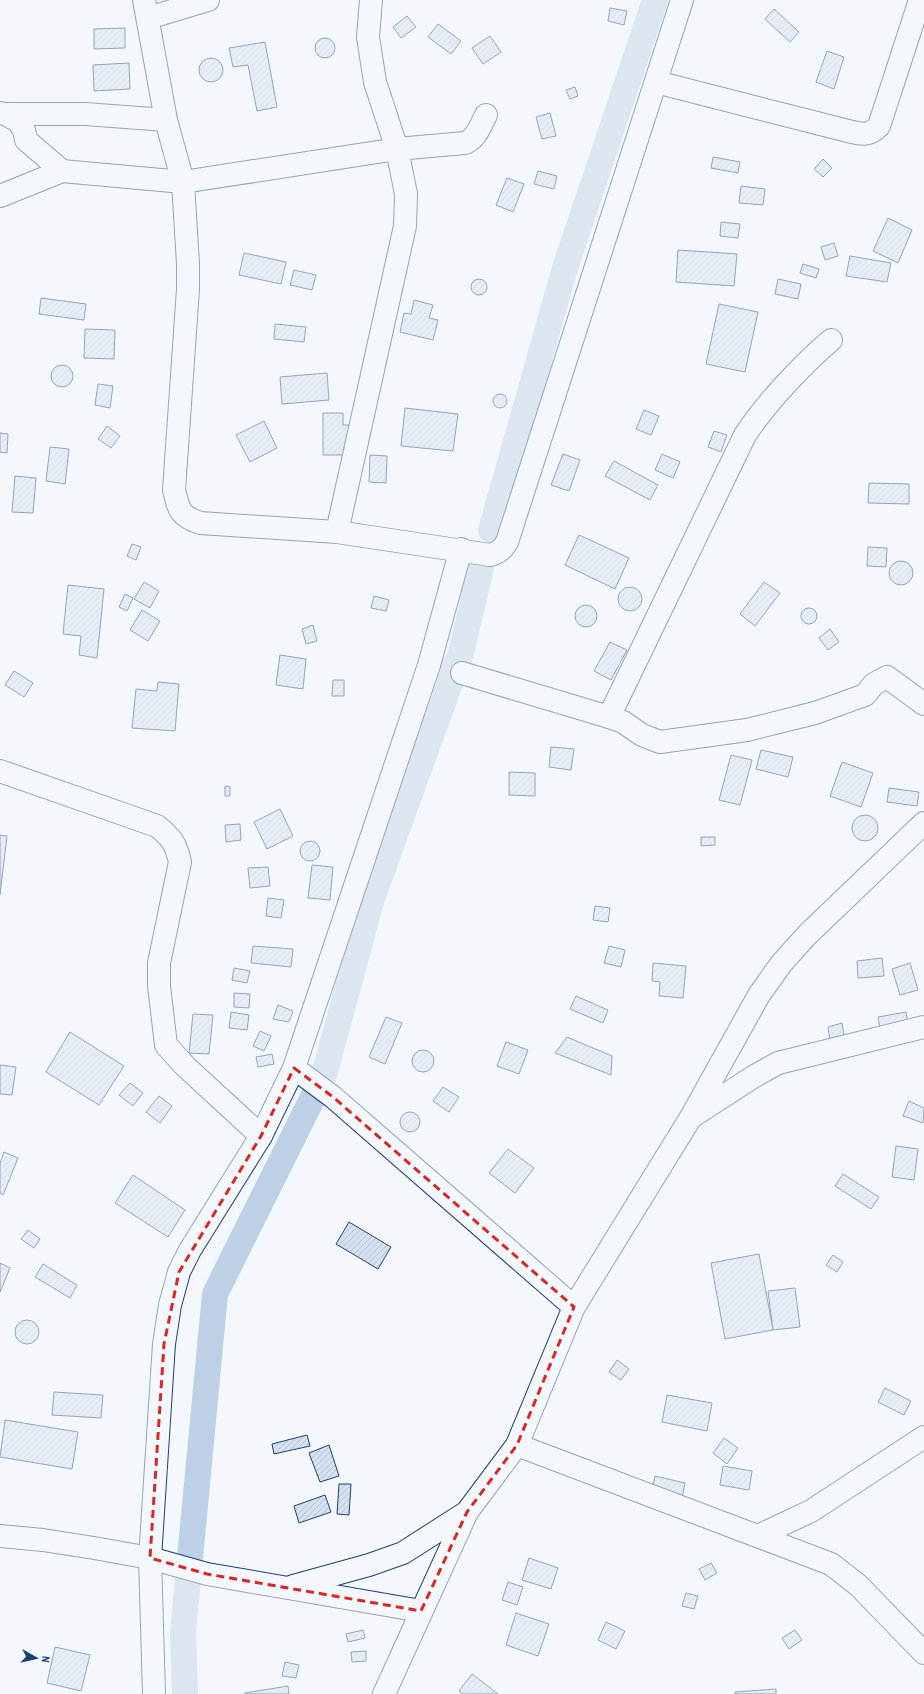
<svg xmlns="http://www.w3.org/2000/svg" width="924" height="1694" font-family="'Archivo Narrow',sans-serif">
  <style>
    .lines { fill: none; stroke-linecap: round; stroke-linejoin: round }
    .canal { stroke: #bed0e5; stroke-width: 26 }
    .building { fill: url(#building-hatch); stroke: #1d3f73 }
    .minor-tunnel { stroke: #c9d2e0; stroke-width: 22; stroke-dasharray: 22 11; stroke-linecap: butt }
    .minor-casing { stroke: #1d3f73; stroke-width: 24 }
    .minor { stroke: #f4f7fb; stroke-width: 22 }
    .marked { fill: none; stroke: #d62828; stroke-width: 3; stroke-dasharray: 8 5; stroke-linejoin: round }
  </style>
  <defs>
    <pattern id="building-hatch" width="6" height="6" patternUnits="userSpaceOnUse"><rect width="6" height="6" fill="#d5e0f0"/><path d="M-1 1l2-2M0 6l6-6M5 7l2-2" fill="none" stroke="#b6c1d1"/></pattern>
  </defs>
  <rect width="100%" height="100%" fill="#f4f7fb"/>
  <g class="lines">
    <g class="canal">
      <path d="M491,530L565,268L655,0"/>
      <path d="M185,1694L183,1632L215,1294L324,1075L372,898L461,653L481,567"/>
    </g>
  </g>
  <g class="building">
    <path d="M610,8L627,11L624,25L608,21Z"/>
    <path d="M774,9L799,32L790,42L765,19Z"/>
    <path d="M407,16L416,27L401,38L393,27Z"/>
    <path d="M438,24L461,41L451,54L428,37Z"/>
    <path d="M125,28V48L94,49V29Z"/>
    <path d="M490,36L501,52L483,64L472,48Z"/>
    <circle cx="325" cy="48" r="10"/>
    <path d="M265,42L277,107L257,111L248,65L233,67L229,48Z"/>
    <path d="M827,51L844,57L834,89L816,82Z"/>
    <circle cx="211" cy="70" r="12"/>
    <path d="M129,63L130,89L94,91L93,65Z"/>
    <path d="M575,87L578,96L570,99L566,90Z"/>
    <path d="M550,113L556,136L542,139L536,117Z"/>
    <path d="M713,157L740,162L738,173L711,168Z"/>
    <path d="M823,159L832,168L823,177L814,169Z"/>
    <path d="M538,171L557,176L554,189L534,184Z"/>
    <path d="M507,178L524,184L513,212L496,205Z"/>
    <path d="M741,186L765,189L763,205L739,203Z"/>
    <path d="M888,218L912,230L898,263L873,251Z"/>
    <path d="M721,222L740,224L738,238L720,236Z"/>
    <path d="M834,243L838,256L825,260L821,247Z"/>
    <path d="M678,250L737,254L734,286L676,282Z"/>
    <path d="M244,253L286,262L281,284L239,275Z"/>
    <path d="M850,256L891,263L887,282L846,276Z"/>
    <path d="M803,264L819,269L816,278L800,273Z"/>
    <path d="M294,270L316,275L312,290L290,285Z"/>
    <circle cx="479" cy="287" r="8"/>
    <path d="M778,279L801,284L798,299L775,294Z"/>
    <path d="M41,298L86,304L84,320L39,314Z"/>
    <path d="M414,300L433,305L429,318L438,320L433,340L400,332L404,313L411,314Z"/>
    <path d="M719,304L758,312L745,372L706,364Z"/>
    <path d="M275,324L306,327L304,342L274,339Z"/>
    <path d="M85,329L115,330L114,359L84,358Z"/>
    <circle cx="62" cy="376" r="11"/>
    <path d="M327,373L329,400L282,404L280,377Z"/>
    <path d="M98,384L113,386L110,408L95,405Z"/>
    <circle cx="500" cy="401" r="7"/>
    <path d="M405,408L458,414L453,451L401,446Z"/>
    <path d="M644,410L659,416L651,435L636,429Z"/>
    <path d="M323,413H343V425H349V455H323Z"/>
    <path d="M264,421L277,448L250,462L236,435Z"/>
    <path d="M107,426L120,436L111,448L98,439Z"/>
    <path d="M714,431L727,435L721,452L708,447Z"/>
    <path d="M0,433L8,434L7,453L0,452Z"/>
    <path d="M50,447L69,449L65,484L46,481Z"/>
    <path d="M563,454L580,460L569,491L551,485Z"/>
    <path d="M662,454L680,462L673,478L655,470Z"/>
    <path d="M370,455L387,456L386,483L369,482Z"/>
    <path d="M614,461L658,485L650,500L605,476Z"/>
    <path d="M15,476L36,478L33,513L12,512Z"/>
    <path d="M869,483L909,484V504L868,503Z"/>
    <path d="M579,535L629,558L615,589L565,565Z"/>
    <path d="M132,544L141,547L136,560L127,556Z"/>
    <path d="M868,547L887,548L886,567L867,566Z"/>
    <circle cx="901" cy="573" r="12"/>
    <path d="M144,582L159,591L150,608L134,599Z"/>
    <path d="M764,582L780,593L755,626L740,614Z"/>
    <path d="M68,585L104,589L97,658L79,655L81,636L63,634Z"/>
    <circle cx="630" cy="599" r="12"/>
    <path d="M125,594L133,598L127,611L119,607Z"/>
    <path d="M374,596L389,600L386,611L371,608Z"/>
    <circle cx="586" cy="616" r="11"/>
    <circle cx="809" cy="616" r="8"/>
    <path d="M142,610L160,621L148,641L130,630Z"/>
    <path d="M313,625L317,641L306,644L302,629Z"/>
    <path d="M830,629L839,642L828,650L819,638Z"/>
    <path d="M610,642L627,650L611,680L594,671Z"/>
    <path d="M280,655L306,659L303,689L276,685Z"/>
    <path d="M14,671L33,683L24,697L5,685Z"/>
    <path d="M333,680H344V696H332Z"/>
    <path d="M158,682L179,684L175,731L132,728L136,689L157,691Z"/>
    <path d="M551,747L574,749L571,770L549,767Z"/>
    <path d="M761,750L793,757L788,777L756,769Z"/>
    <path d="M731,755L752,760L740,805L719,800Z"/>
    <path d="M842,762L873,773L861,807L830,796Z"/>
    <path d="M509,772L535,773V796L509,795Z"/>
    <path d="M225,786L230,787V796H225Z"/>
    <path d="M889,788L919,792L917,806L887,802Z"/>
    <path d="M280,809L293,836L267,849L254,822Z"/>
    <circle cx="865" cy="828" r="13"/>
    <path d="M240,824L241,840L226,842L225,825Z"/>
    <path d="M0,835L7,836L0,895Z"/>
    <path d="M701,837H715V845L701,846Z"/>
    <circle cx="310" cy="851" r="10"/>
    <path d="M312,865L333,867L330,900L308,898Z"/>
    <path d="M268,867L270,886L250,888L248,868Z"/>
    <path d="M268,898L284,900L281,918L266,916Z"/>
    <path d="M595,906L610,908L608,922L593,920Z"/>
    <path d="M253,946L293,949L291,967L251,963Z"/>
    <path d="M609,946L625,950L621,967L604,963Z"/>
    <path d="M882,958L884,976L858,978L857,961Z"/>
    <path d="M653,963L686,966L683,998L659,996L660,982L652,981Z"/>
    <path d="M910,963L918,990L900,995L892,969Z"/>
    <path d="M234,968L250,971L247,983L232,980Z"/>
    <path d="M234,993L250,994L249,1008L234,1007Z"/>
    <path d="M576,996L608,1010L603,1023L570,1009Z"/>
    <path d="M278,1005L293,1011L289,1022L273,1019Z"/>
    <path d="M231,1012L249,1015L247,1030L229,1028Z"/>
    <path d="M906,1012L909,1028L881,1034L878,1017Z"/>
    <path d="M193,1014L213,1015L209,1054L189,1053Z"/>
    <path d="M386,1017L402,1023L385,1064L369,1057Z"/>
    <path d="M842,1023L844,1036L830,1040L828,1027Z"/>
    <path d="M260,1031L271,1036L264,1051L253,1046Z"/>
    <path d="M70,1032L124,1066L99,1105L46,1072Z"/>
    <path d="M567,1037L612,1056L611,1075L555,1053Z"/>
    <path d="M506,1042L528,1050L519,1074L497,1066Z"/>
    <circle cx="423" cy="1061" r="11"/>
    <path d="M272,1054L274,1064L258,1067L256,1057Z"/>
    <path d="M0,1065L16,1067L12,1095L0,1094Z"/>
    <path d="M130,1083L143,1093L133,1106L119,1095Z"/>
    <path d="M443,1087L459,1097L449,1112L433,1101Z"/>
    <path d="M159,1096L172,1106L160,1123L146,1112Z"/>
    <path d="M909,1101L924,1108L923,1123L903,1116Z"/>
    <circle cx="410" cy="1122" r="10"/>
    <path d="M896,1146L918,1149L914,1180L892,1177Z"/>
    <path d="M508,1149L534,1168L515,1193L489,1173Z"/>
    <path d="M4,1152L18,1158L3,1195L0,1193V1163Z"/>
    <path d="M843,1174L879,1197L871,1209L835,1186Z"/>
    <path d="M133,1175L185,1210L168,1237L115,1203Z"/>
    <path d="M349,1222L391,1247L378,1269L336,1244Z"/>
    <path d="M28,1230L40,1239L34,1248L21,1239Z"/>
    <path d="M759,1254L773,1330L725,1339L711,1263Z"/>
    <path d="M833,1255L843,1262L837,1272L826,1265Z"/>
    <path d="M0,1263L10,1268L0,1292Z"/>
    <path d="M43,1264L77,1285L70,1298L35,1277Z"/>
    <path d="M795,1288L800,1327L773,1330L768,1291Z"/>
    <circle cx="27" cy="1332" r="12"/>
    <path d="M617,1360L629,1369L621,1380L609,1372Z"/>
    <path d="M885,1388L911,1401L904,1415L878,1402Z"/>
    <path d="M54,1392L103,1395L101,1418L52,1415Z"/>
    <path d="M667,1395L712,1403L707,1431L662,1422Z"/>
    <path d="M5,1420L78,1432L72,1469L0,1457Z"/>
    <path d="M307,1435L310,1446L274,1454L272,1444Z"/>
    <path d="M724,1438L738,1448L727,1464L713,1453Z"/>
    <path d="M329,1445L339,1476L320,1482L309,1453Z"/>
    <path d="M723,1466L752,1471L749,1490L720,1485Z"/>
    <path d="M655,1476L685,1483L682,1498L652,1491Z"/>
    <path d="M339,1484H351L349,1515L337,1514Z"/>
    <path d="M325,1495L331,1512L299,1523L294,1506Z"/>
    <path d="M529,1558L558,1568L551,1589L522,1580Z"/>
    <path d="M711,1563L717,1573L705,1580L699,1569Z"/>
    <path d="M508,1582L523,1587L517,1605L502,1600Z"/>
    <path d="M686,1593L698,1596L694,1609L682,1606Z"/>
    <path d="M516,1613L549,1624L538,1656L506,1645Z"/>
    <path d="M606,1622L625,1631L616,1649L598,1640Z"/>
    <path d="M363,1630L365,1638L348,1642L346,1634Z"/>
    <path d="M795,1630L802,1640L789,1649L782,1638Z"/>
    <path d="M55,1647L90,1655L81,1691L47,1683Z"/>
    <path d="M366,1651V1661L352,1662L351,1652Z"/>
    <path d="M285,1662L299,1665L296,1678L282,1676Z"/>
    <path d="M472,1674L498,1694H463L459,1691Z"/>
    <path d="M288,1686L289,1694H245V1693Z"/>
    <path d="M776,1689V1694H735V1692Z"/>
  </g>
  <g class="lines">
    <path class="minor-tunnel" d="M429,665L462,673"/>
    <defs>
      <g id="minor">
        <path d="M144,0L166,120L183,182L188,264V289L174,490C179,511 180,516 200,523L337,532L490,555C498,553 502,550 507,542L682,0"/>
        <path d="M148,18L208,0"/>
        <path d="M656,82L852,132C864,135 870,135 879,126L920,0"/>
        <path d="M0,113L5,114L18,121L24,130L26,140L62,171"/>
        <path d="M5,114H85L166,120"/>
        <path d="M0,196L62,171L183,182L397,149L465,143C477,138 480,126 486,115"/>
        <path d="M337,532L405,226L406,194L397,149L375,82L368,37L371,0"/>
        <path d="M462,673L609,717L623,722L642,735L660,742L747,730L815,713L865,695L874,684L887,677L924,704"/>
        <path d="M609,717L745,435C767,402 801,366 831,340"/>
        <path d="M0,771L157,826C172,838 176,844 180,862L159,963V986L166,1045L185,1066L261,1136"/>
        <path d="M294,1068L333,1097L574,1307"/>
        <path d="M693,1116L753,1077L778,1063L924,1027"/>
        <path d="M517,1445L831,1564L858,1585L924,1653"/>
        <path d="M0,1536L43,1540L94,1548L150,1558L207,1574L421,1611"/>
        <path d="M758,1536L811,1511L924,1437"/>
        <path d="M293,1586L369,1565L403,1553L467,1512"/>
        <path d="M154,1694L150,1558L164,1344L170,1305L179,1272L190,1250L261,1136L294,1068L429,665L461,549"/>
        <path d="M384,1694L467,1512L517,1445L574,1307L691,1117L759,995L781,964L807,935L924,823"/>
      </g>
    </defs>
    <use href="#minor" class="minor-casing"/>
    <use href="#minor" class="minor"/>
  </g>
  <path d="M0 0H924V1694H0ZM294,1068L333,1097L574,1307L517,1445L467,1512L421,1611L207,1574L150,1558L164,1344L179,1272L261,1136Z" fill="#f4f7fb" fill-opacity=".55" fill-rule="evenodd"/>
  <path class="marked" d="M294,1068L333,1097L574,1307L517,1445L467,1512L421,1611L207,1574L150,1558L164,1344L179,1272L261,1136Z"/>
  <g transform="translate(36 1658) rotate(98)" stroke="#f4f7fb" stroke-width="3" paint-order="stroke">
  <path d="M0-3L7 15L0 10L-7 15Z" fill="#1d3f73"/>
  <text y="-6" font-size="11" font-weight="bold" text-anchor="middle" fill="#1d3f73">N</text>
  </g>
</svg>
